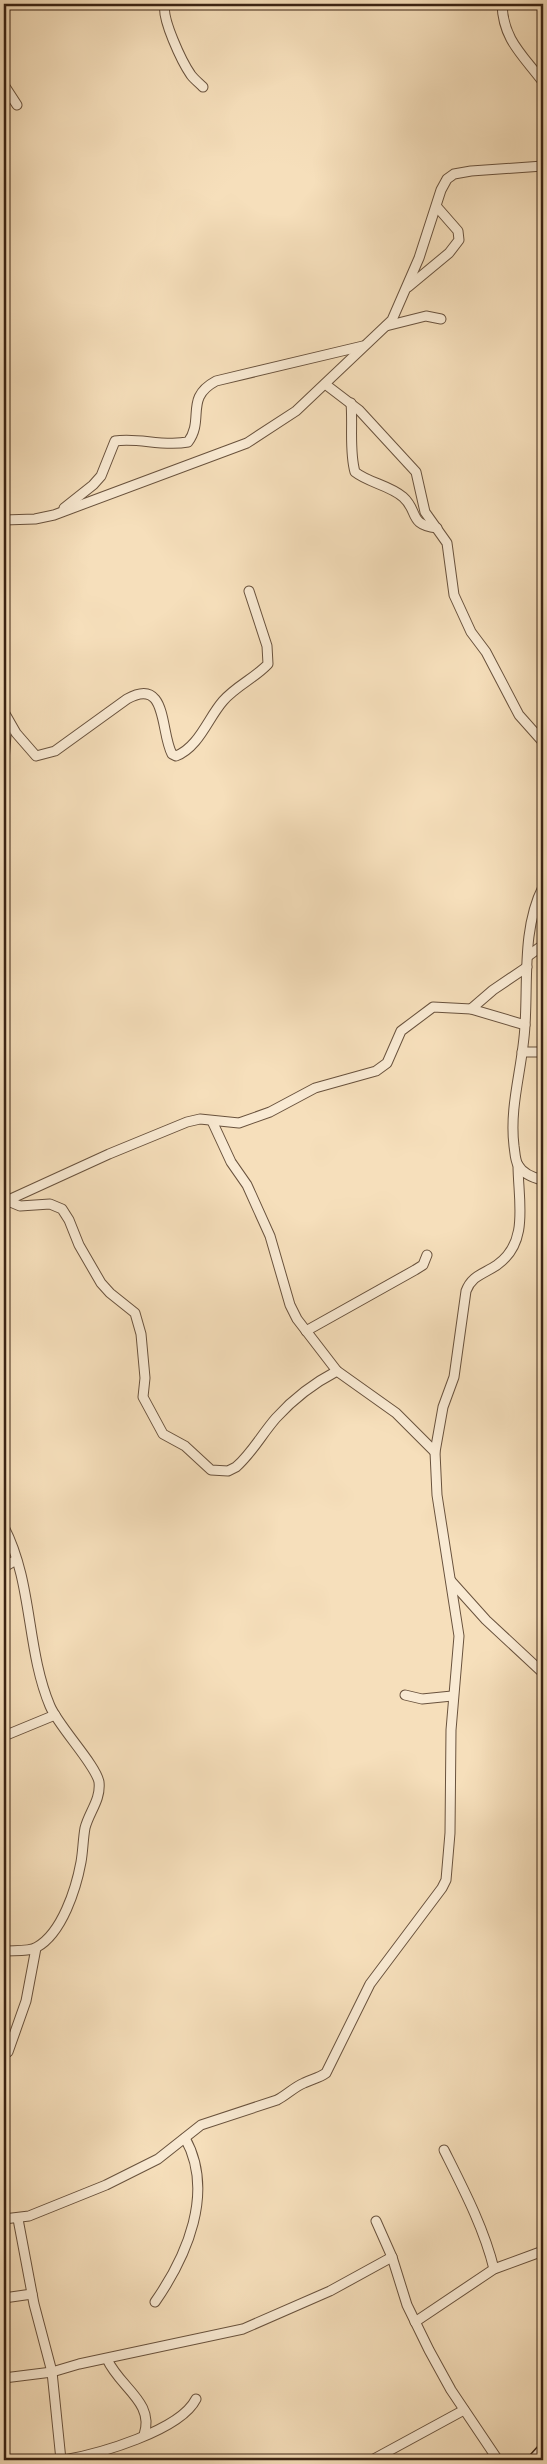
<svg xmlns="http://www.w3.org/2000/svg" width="547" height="2464" font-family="Vollkorn,serif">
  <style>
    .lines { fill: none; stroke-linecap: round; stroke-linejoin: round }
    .street-casing { stroke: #69523d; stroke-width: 11 }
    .secondary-casing { stroke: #3a2313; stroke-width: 14 }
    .street { stroke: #f9ead3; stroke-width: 9 }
    .secondary { stroke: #f9ead3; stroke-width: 11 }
  </style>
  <rect width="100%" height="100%" fill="#f6dfbb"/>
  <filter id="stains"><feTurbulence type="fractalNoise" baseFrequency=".004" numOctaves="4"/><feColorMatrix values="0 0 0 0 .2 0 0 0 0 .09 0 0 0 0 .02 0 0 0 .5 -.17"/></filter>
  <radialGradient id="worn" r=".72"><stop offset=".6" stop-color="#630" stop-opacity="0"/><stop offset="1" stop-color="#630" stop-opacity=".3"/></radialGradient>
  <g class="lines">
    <defs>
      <g id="street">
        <path d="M165,4C161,18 182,62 191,75C194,79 199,83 203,87"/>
        <path d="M502,4C503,40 523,55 543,82"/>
        <path d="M4,85L17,105"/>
        <path d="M408,287L449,253L459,240L458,231L437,207"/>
        <path d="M386,326L426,316L441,319"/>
        <path d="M325,384L359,410L416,472L425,512L447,543L454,595L471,632L486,652L519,715L543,742"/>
        <path d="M351,403C353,425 349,451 355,472C369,483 389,485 403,497C419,511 408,525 437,528"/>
        <path d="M64,508L93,485L101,476L115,441C138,437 162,447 188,442C205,419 184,398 216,381L363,346"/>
        <path d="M4,520L35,519L54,515L247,443L296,411L392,320L419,258L441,190L447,179L454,174L471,171L543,166"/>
        <path d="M4,712L16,733L36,756L55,751L127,699C168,676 160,732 172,754L176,756C199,747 208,718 223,701C236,686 255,678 268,664L267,646L249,591"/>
        <path d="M4,762L7,720"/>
        <path d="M543,887C522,928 528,981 525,1025C523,1067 509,1105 514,1146C515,1152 515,1160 518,1165C523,1174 534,1178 543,1180"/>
        <path d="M528,956L543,945"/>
        <path d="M471,1009L493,990L527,967"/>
        <path d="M522,1052H543"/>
        <path d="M212,1121L231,1162L247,1185L270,1236L290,1305L297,1319L337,1371L396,1413L435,1452"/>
        <path d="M8,1201L20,1206L50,1204L62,1209L69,1220L79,1245L101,1283L110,1293L135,1313L141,1334L145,1378L143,1397L163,1434L185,1446L211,1470L228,1471L236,1467C252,1453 262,1434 276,1418C294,1398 314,1383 337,1371"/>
        <path d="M4,1202L109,1154L187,1122L200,1119L239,1123L270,1112L315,1088L376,1071L387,1063L401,1031L433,1007L471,1009L525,1025"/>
        <path d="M306,1331L415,1270L423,1265L427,1255"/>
        <path d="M4,1527C33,1583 26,1649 50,1706C59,1727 96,1765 99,1782C101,1800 89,1812 85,1828C83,1839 83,1851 81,1862C76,1889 62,1933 37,1947C30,1952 13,1950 4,1951"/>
        <path d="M4,1567L16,1560"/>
        <path d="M451,1581L486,1620L543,1673"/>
        <path d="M405,1695L422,1699L452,1696"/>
        <path d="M4,1736L55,1715"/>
        <path d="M8,2052L26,2001L36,1948"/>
        <path d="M444,2150C463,2188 484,2228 494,2269"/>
        <path d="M4,2219L29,2216L106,2185L158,2159L201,2125L277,2100C287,2095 294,2087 304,2083C312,2079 319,2078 326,2073L370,1984L442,1888L446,1880L450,1833L451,1730L459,1636L437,1495L435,1452L443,1407L454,1377L466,1291C472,1275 484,1274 497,1265C530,1242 518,1200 518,1165"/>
        <path d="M18,2219L34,2304L52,2372L61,2460"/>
        <path d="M376,2221L392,2257L407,2305L429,2350L451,2390L498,2460"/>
        <path d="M4,2298L32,2294"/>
        <path d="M155,2302C187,2256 215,2192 185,2138"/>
        <path d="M415,2322L494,2269L543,2251"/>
        <path d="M107,2359C120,2388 155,2402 144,2435"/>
        <path d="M4,2378L52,2372L79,2364L243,2329L330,2291L392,2257"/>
        <path d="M32,2460H35"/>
        <path d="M64,2460C98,2454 180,2431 196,2399"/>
        <path d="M372,2460L464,2410"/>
      </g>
      <path id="secondary" d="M534,2460L543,2450"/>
    </defs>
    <use href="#street" class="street-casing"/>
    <use href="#secondary" class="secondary-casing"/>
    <use href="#street" class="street"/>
    <use href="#secondary" class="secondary"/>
  </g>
  <rect width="547" height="2464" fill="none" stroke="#f6dfbb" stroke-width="20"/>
  <rect x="5" y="5" width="537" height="2454" fill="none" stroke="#3a2313" stroke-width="2.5"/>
  <rect x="10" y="10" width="527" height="2444" fill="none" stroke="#3a2313"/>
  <rect width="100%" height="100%" filter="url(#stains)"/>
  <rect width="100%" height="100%" fill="url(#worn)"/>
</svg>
